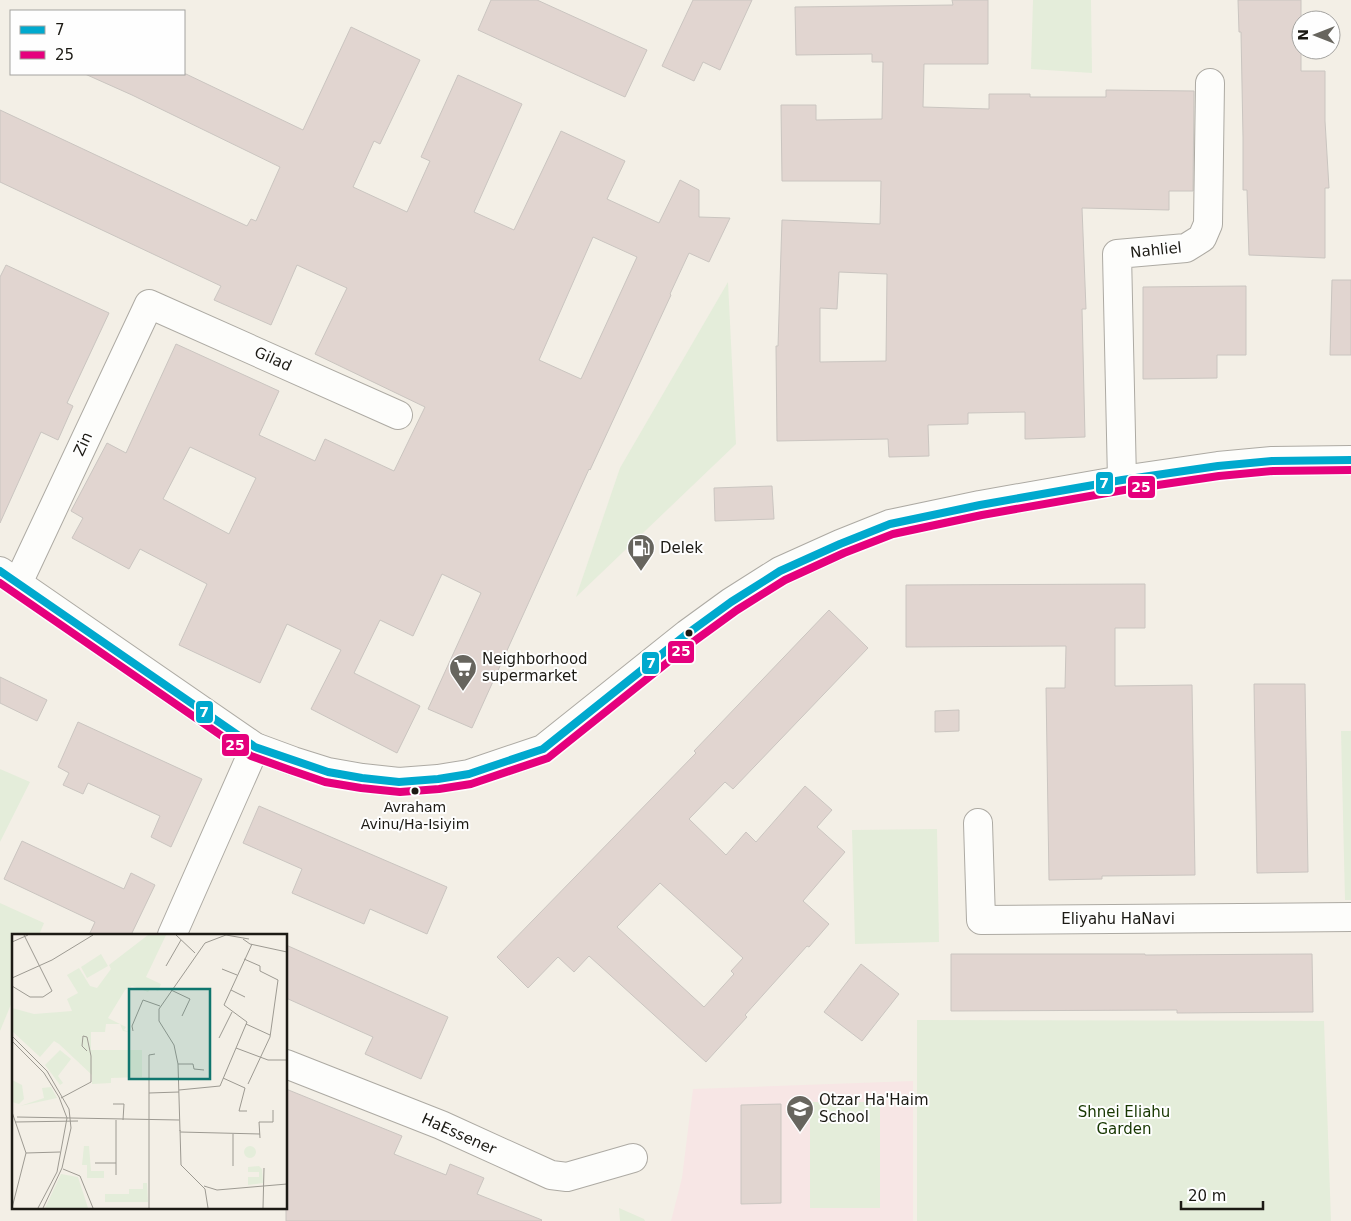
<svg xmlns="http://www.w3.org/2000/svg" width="1351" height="1221" font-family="'DejaVu Sans',sans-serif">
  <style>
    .education { fill: #f7e6e5 }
    .green { fill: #e4edda }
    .building { fill: #e1d5d0; stroke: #cac5c0; fill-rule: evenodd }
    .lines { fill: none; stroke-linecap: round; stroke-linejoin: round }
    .minor-casing { stroke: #adaaa3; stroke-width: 30 }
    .minor { stroke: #fdfdfb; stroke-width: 28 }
    .bus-1-casing { stroke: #fefefe; stroke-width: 11 }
    .bus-2-casing { stroke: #fefefe; stroke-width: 11 }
    .bus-1 { stroke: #00a9ce; stroke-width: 8 }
    .bus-2 { stroke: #e5007d; stroke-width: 8 }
    .bus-dot { fill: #1c1a14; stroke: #fefefe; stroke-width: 2 }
    .labels { text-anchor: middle; stroke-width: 4; stroke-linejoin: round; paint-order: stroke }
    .bus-label { font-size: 14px; fill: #1c1a14; stroke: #fefefe }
    .street-label { font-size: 15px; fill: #1c1a14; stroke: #fefefe }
    .poi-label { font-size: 15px; fill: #1c1a14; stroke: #fefefe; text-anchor: start }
    .park-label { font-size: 15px; fill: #173701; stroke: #fefefe }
    .inset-road { fill: none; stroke: #9d9a92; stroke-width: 1 }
    .view { fill: #0f766e; fill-opacity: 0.15; stroke: #0f766e; stroke-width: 2.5 }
    .inset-edge { fill: none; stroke: #1c1a14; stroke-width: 2.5 }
    .line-badge { stroke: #fefefe; stroke-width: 2 }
    .badge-label { font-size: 14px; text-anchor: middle; font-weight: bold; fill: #fff }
  </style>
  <rect width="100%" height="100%" fill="#f3efe6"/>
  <path class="education" d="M913,1081V1221H671L682,1178L693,1089Z"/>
  <g class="green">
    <path d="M1033,0H1091L1092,73L1031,69Z"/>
    <path d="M728,282L736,444L576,597L620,468Z"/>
    <path d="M1341,731H1351V900H1345Z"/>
    <path d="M0,769L30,782L0,842Z"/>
    <path d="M937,829L939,942L855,944L852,830Z"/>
    <path d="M0,903L44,923L39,935H14V997L0,1031Z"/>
    <path d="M917,1020L1324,1021L1331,1221H917Z"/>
    <rect x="810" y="1102" width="70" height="106"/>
    <path d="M619,1208L644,1219L645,1221H620Z"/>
  </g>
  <g class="building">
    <path d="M491,0H537L647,50L625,97L478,30Z"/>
    <path d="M693,0H752L720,70L703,62L694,81L662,66Z"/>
    <path d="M952,0H988V64H924L923,107L989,109V94H1030V97H1106V90L1194,91L1193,191H1169V210L1082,208L1086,309H1082L1085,437L1025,439V412L968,413V424L928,425L929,456L889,457L888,439L777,441L776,346H778L782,220L880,224L881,181H782L781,105H816V120L882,119L883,62H872V54L796,55L795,7L953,5ZM839,272L887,274L886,361L820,362V308L837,309Z"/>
    <path d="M1238,0H1301V71H1325V121L1329,188H1325V258L1249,255L1247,190H1243V137L1241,32H1239Z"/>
    <path d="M351,27L420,60L380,144L374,141L353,187L407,212L430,161L421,157L458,75L522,104L474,212L514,230L561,131L625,161L607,199L659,223L680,180L699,190V217L730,218L709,262L689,253L670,294L671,295L590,470L589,469L472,728L428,709L481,593L442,574L413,636L380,620L354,673L420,706L397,753L311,709L341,650L287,624L260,683L179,645L207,584L140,549L129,569L72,538L83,518L71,511L107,443L126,453L176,344L279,391L259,435L315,461L325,439L394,471L425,407L315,354L347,288L297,265L271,325L214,300L221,286L0,182V110L247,226L251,219L256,221L280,167L132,95L85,74H186L303,130ZM593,237L637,257L581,379L539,360ZM190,447L256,478L229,534L163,499Z"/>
    <path d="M6,265L109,313L67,403L73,406L58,440L41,432L0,523V277Z"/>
    <path d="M1332,280H1351V355H1330Z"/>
    <path d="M1246,286V355H1217V378L1143,379V287Z"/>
    <path d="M772,486L774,519L715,521L714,488Z"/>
    <path d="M1145,584V628H1115V686L1192,685L1195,875L1102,876V879L1049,880L1046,688H1065L1066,646L906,647V585Z"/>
    <path d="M829,610L868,648L733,789L725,782L689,819L726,855L746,832L756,842L805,786L832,810L817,827L845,852L803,901L829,924L809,947L807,946L745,1015L747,1017L706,1062L589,956L574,972L558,957L528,988L497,957L696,753L694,751ZM660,883L743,958L731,971L734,974L704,1007L617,927Z"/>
    <path d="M0,677L47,700L37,721L0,703Z"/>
    <path d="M1254,684H1305L1308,872L1257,873Z"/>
    <path d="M959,710V731L935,732V711Z"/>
    <path d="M78,722L202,779L171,847L151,837L160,816L88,783L83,794L63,785L69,773L58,767Z"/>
    <path d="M259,806L447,887L427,934L370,909L364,924L292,893L302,869L243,843Z"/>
    <path d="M22,841L124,889L131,873L155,885L131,935H89L95,922L4,879Z"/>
    <path d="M286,945L448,1017L421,1079L365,1054L373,1037L286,998Z"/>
    <path d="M951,954H1145V955L1312,954L1313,1012L1177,1013V1010L951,1011Z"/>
    <path d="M861,964L899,994L862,1041L824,1012Z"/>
    <path d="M286,1089L402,1136L394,1154L446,1175L450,1164L484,1178L477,1194L542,1220L541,1221H286Z"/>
    <path d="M781,1104V1203L741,1204V1105Z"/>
  </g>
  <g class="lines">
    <defs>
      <g id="minor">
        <path d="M1122,480L1117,254L1186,248L1202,238L1208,224L1210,83"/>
        <path d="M0,571L255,747L293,761L328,772L362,778L399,782L438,779L469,774L543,749L687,634L731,602L780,571L840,544L890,524L980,505L1122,480L1218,466L1272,461L1351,460"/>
        <path d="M18,583L149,304L398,415"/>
        <path d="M978,823L981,920L1351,917"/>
        <path d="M172,935L255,747"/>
        <path d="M286,1064L441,1125L551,1175L567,1177L633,1158"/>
      </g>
    </defs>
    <use href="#minor" class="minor-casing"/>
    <use href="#minor" class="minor"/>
    <defs>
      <path id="bus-1" d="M0,571L255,747L328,772L362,778L399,782L438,779L469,774L543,749L687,634L731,602L780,571L840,544L890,524L980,505L1122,480L1218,466L1272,461L1351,460"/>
      <path id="bus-2" d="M0,583L251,756L290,770L325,782L361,788L400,792L439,789L471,784L548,758L693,642L737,610L785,580L844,553L893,534L982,515L1124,490L1219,476L1273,471L1351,470"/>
    </defs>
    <use href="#bus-1" class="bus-1-casing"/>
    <use href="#bus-2" class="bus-2-casing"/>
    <use href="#bus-1" class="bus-1"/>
    <use href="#bus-2" class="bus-2"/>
  </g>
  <defs>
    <symbol id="fuel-pin" viewBox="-11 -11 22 30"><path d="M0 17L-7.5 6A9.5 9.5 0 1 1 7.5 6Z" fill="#67655e" stroke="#fefefe"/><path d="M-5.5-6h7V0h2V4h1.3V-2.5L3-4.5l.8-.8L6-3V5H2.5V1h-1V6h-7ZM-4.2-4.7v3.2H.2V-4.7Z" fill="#fff"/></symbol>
    <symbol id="supermarket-pin" viewBox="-11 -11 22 30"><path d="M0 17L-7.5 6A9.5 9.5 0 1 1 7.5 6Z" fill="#67655e" stroke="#fefefe"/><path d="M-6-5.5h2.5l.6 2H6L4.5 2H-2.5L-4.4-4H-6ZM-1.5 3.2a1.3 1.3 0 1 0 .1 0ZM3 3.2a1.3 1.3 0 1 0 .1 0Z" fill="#fff"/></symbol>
    <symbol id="school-pin" viewBox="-11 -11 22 30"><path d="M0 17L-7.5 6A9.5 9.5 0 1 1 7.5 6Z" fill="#67655e" stroke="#fefefe"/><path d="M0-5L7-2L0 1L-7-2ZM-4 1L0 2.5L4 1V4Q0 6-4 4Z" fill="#fff"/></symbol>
  </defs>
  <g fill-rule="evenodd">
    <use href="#fuel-pin" x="625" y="532" width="32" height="43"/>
    <use href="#supermarket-pin" x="447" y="652" width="32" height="43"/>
    <use href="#school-pin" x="784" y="1093" width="32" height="43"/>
  </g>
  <g class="bus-dot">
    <circle cx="689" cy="633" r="4.5"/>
    <circle cx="415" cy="791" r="4.5"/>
  </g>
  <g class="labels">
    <g class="bus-label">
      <text x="415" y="812">Avraham<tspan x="415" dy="17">Avinu/Ha-Isiyim</tspan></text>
    </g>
    <g class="street-label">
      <text transform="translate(1156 250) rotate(-6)" y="5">Nahliel</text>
      <text transform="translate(273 359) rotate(24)" y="5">Gilad</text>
      <text transform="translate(83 444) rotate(-65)" y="5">Zin</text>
      <text x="1118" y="924">Eliyahu HaNavi</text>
      <text transform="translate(459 1134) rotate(24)" y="5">HaEssener</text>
    </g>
    <g class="poi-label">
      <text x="660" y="553">Delek</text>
      <text x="482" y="664">Neighborhood<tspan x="482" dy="17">supermarket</tspan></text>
      <text x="819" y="1105">Otzar Ha'Haim<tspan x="819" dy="17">School</tspan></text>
    </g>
    <g class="park-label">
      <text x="1124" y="1117">Shnei Eliahu<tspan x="1124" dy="17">Garden</tspan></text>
    </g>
  </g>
  <g transform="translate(12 934)">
    <rect width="275" height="275" fill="#f3efe6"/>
    <path d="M136,1H154L134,43L149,50L146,57L139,54L136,58L120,52L113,56L96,84L114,93L112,96L117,98L111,97L108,90H94L93,98H79V116H130V143L99,144V149L80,150V141L47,110L42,107L28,123L0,97V74L22,80L60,77L55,65L66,59L55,41L67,34L78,52L85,54L99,35L97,31ZM89,20L96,32L75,44L69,33ZM48,116L59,125L46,142L51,149L48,151L33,131ZM0,146L10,151L12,165L7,170L0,168ZM39,153L45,164L8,172L32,164L30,154ZM232 218a6 6 0 1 1 12 0a6 6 0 1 1-12 0ZM72,212H77L79,237H92V244H75V231H70ZM247,232L250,235L251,249L236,251V243H247V238H236V233ZM49,240L66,243L76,274H33ZM131,249H135L136,268H93V260H117V255H131Z" fill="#e4edda"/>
    <path class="inset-road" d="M164,1L183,19M231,5L238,10L275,18M0,8L16,1M232,25L248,32V37L266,46L258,103L236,150M154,32L169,6M210,35L225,41M0,44L40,26L81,1M0,52L18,63H31L40,57L12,1M159,56L178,65L170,82M219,56L233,63M234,90L258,101M121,97L120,92L131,66L148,72M0,102L35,137L57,175L59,194L50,234M71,102L70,112L75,117M207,104L220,78M0,107L32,139L47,163L55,184L45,238L26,274M224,114L256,126H275M166,130H181L182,135L192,136M211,144L233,154L227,177H235M167,156L208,152L235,88L212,71L240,10M137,159L167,158M49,164L79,148V122L75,103L71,102M101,170H112L111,186M0,178L14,219L0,274M5,183L167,186M104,186V241M3,188L66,187M168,196L169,231L193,255L196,274M168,197L166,130L162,111L147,87V75L193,9L214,1L237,5M168,198L248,200M221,200V232M248,204L247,188H261V176M14,219L48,218M83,229H104M51,235L68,242L81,274M192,252L205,256L275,250M31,274L50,234M137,274V121L143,120M251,274L252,234"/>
    <path class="view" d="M117,55H198V145H117Z"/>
    <rect width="275" height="275" class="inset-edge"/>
  </g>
  <g class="line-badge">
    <rect x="1095" y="471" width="19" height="24" rx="5" fill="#00a9ce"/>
    <rect x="1127" y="475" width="29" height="24" rx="5" fill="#e5007d"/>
    <rect x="667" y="640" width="28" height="24" rx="5" fill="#e5007d"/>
    <rect x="641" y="651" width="19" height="24" rx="5" fill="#00a9ce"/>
    <rect x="195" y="700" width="19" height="24" rx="5" fill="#00a9ce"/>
    <rect x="221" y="733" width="29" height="24" rx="5" fill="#e5007d"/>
  </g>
  <g class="badge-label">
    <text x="1104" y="488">7</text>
    <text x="1141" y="492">25</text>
    <text x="681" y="656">25</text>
    <text x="651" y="668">7</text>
    <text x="204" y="717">7</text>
    <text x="235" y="750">25</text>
  </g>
  <rect x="10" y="10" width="175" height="65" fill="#fefefe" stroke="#a4a3a0"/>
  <rect x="20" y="26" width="25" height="8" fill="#00a9ce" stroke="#a4a3a0"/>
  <text x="55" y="35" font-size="15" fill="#1c1a14">7</text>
  <rect x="20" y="51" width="25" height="8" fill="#e5007d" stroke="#a4a3a0"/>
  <text x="55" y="60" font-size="15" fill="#1c1a14">25</text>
  <g transform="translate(1316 35) rotate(270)"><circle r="24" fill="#fefefe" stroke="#a4a3a0"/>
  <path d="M0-4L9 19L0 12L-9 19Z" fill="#67655e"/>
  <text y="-8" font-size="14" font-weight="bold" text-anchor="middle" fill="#1c1a14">N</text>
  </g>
  <path d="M1181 1201v8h82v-8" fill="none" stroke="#1c1a14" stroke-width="2.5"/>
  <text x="1188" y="1201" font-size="15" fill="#1c1a14" stroke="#fefefe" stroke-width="4" paint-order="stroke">20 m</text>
</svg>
